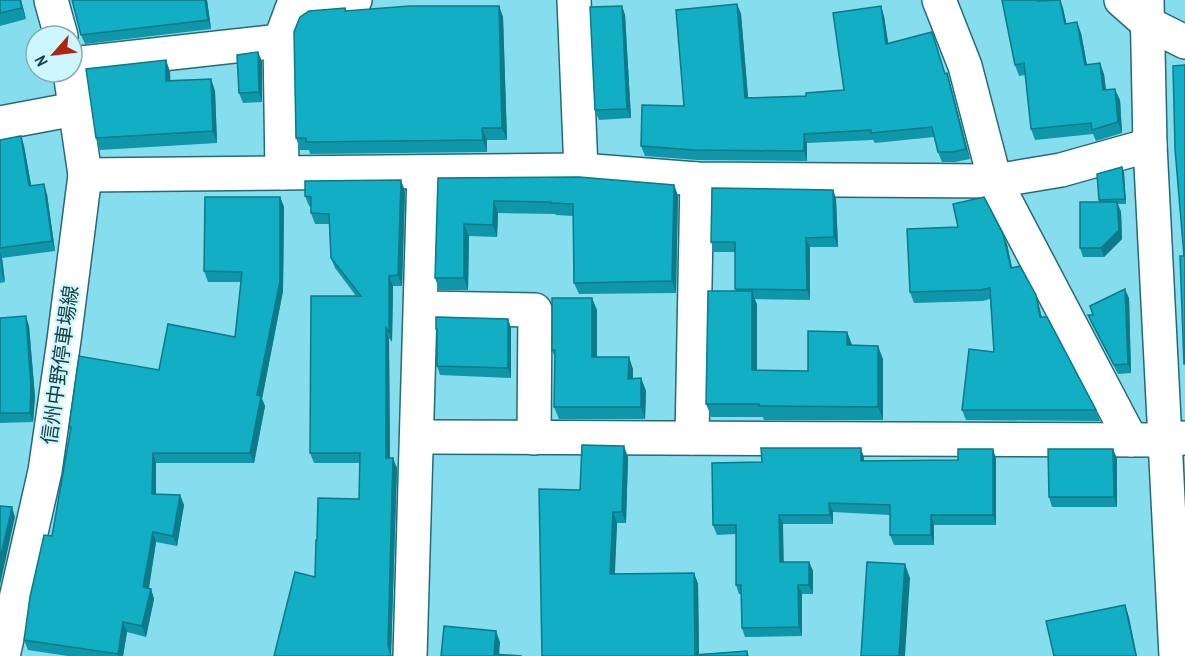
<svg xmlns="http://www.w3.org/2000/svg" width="1185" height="656" font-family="'Archivo Narrow','Noto Sans JP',sans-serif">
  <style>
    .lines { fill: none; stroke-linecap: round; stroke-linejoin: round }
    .street-casing { stroke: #256a76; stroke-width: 36 }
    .secondary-casing { stroke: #256a76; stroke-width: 36 }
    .street { stroke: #fff; stroke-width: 33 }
    .secondary { stroke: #fff; stroke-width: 33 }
    .wall { fill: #0f96a9 }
    .shaded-wall { fill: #0c7a89 }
    .building { fill: #11aec4; stroke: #0c7a89; stroke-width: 1.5 }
    .labels { text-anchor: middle; stroke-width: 4.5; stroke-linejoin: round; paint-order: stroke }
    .street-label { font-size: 20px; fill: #1a4046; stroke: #cdf6fe }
  </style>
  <rect width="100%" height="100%" fill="#85dded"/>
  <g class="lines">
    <defs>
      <g id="street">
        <path d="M574,0L581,170"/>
        <path d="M939,0L965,66L995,181L1131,440"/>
        <path d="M1121,0L1147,23L1185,42"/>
        <path d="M280,41L282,173"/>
        <path d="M72,64L280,41L293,6L355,0"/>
        <path d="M0,123L75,109"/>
        <path d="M85,175L581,170L697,179L995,181L1061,170L1150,145"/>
        <path d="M422,308L535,310L534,438"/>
        <path d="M418,437L1164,440L1185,438"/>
        <path d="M692,438L697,179"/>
        <path d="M410,656L424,173"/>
      </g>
      <g id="secondary">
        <path d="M51,0L61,36"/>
        <path d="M1147,0L1150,145L1176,656"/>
        <path d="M3,656L45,471L64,340L85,175L70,72"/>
      </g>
    </defs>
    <use href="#street" class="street-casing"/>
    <use href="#secondary" class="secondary-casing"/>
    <use href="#street" class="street"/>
    <use href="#secondary" class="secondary"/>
  </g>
  <g class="wall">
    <path d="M0,0H21L26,19L0,26Z"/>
    <path d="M207,0L211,29L85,44L81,35Z"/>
    <path d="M1042,0H1060L1063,8L1066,23L1081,33L1087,65L1104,74L1106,90L1120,100L1122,133L1096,141L1093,134L1035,140L1031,129L1025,75L1019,76L1015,65L1038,1Z"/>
    <path d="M737,4L741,14L748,98L806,96L844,90L884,16L888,44L935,42L945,74L950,83L970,159L955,162H942L938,152L934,137L875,143L873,140L807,143V161L698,160L645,156L641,146L684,106Z"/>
    <path d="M499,6L503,17L507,140H487V152L310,154L309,150H300L296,138L345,8L347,11Z"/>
    <path d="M622,6L625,15L631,118L599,120L595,110Z"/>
    <path d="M258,52L262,62V102L243,103L239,93Z"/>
    <path d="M166,60L170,72V80L211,79L215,91L217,143L100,150L96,138Z"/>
    <path d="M21,136L24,146L31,186L47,194L55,251L2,258L5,282L0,283V140Z"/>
    <path d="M1124,172L1126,204H1118L1121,212L1122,239L1104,257H1083L1080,248L1099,202V200Z"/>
    <path d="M438,178L674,185L678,196L676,293L579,294L574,283L573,216L556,215L555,214L498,213L497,237L469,236L468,290H439L435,278Z"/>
    <path d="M833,190L836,199L838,247H810V300L755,299L757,305V370L808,371L847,332L852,345L883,359V420H764L763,417H711L706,404L736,291L735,252H714L711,242Z"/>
    <path d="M405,191L402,286H393L392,342L389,338L390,458L397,468L391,656L315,577L317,540L359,499L360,463H314L310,453L356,296L335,268L331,258L329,224H315L311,213V207L309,206L305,196Z"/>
    <path d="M280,197L284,207L283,291L262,399L265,406L254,463H156V494L180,495L184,505L177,546L156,542L149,589H151L154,599L146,637L127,632L123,656H68L28,650L24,640L52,536L70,431L69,427L159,370L235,337L241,282H208L204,271Z"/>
    <path d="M1007,244L1012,267L1039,306L1042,317L1096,410L1100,421L966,420L962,410L994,352L990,299L983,301L914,303L910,292Z"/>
    <path d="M1129,298L1131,373L1118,374L1092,325L1088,315H1093Z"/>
    <path d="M597,310V357L633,369V379L641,378L646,391L645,419H559L554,407L555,357L552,350Z"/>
    <path d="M0,318L29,326L35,397L33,422L0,423Z"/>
    <path d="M508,319L511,328V378L440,375L437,366V333L436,329Z"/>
    <path d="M1113,449L1117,459V507H1052L1049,497Z"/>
    <path d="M628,457L626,523H617L615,574L694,573L698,584L699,654L747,651L749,656H542L580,490Z"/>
    <path d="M864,458V461L958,460L996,458V525H934V545H894L890,535V515L833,512V524H783V562H809L813,571V594H802V636L745,637L742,628L741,594H739L736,585V534L717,535L713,525L762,462Z"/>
  </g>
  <g class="shaded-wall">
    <path d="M20,0H21L26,19L22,8Z"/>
    <path d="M205,0H207L211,29L208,20Z"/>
    <path d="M1060,0L1063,8L1069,35L1065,24Z"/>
    <path d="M737,4L741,14L749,108L745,98Z"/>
    <path d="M499,6L503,17L507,140L502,128Z"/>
    <path d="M622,6L625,15L631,118L627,109Z"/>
    <path d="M881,6L884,16L890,54L886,44Z"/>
    <path d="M1077,22L1081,33L1089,76L1085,65Z"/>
    <path d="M258,52L262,62V102L259,92Z"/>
    <path d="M166,60L170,72L171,93L166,81Z"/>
    <path d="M1100,63L1104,74L1107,101L1103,90Z"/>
    <path d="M947,73L950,83L970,159L966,149Z"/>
    <path d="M211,79L215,91L217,143L213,131Z"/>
    <path d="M1115,89L1120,100L1122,133L1118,122Z"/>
    <path d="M482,128L487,140V152L483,140Z"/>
    <path d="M804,134L807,143V161L804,151Z"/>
    <path d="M21,136L24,146L33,195L29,186Z"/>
    <path d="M1122,167L1124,172L1126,204L1125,199Z"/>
    <path d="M401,180L405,191L402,286L398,275Z"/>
    <path d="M44,184L47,194L55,251L52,241Z"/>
    <path d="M674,185L678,196L676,293L672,281Z"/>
    <path d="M833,190L836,199L838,247L834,237Z"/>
    <path d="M280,197L284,207L283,291L262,399L265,406L254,463L250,453Z"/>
    <path d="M494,201L498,213L497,237L493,225Z"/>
    <path d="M1117,202L1121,212L1122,239L1104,257L1101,248Z"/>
    <path d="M464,224L469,236L468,290L464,278Z"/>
    <path d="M1003,234L1007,244L1014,278L1011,268Z"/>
    <path d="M806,238L810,247V300L807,290Z"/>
    <path d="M0,252L2,258L5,282L2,273Z"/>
    <path d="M389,276L393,286L392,342L389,332Z"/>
    <path d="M1125,289L1129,298L1131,373L1128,364Z"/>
    <path d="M752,291L757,305V384L752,370Z"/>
    <path d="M1036,295L1039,306L1044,328L1040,317Z"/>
    <path d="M592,298L597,310V369L592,357Z"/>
    <path d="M26,316L29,326L35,397L33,422L30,413Z"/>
    <path d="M508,319L511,328V378L508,368Z"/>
    <path d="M386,328L389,338L390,468L386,458Z"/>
    <path d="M847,332L852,345H847Z"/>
    <path d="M878,346L883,359V420L878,407Z"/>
    <path d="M629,357L633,369V391L628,379Z"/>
    <path d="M641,378L646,391L645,419L641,407Z"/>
    <path d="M624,446L628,457L626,523L622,512Z"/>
    <path d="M861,448L864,458V470L861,461Z"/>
    <path d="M993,449L996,458V525L993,515Z"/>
    <path d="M1113,449L1117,459V507L1114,497Z"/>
    <path d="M153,453L156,463V504L152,494Z"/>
    <path d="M393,458L397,468L391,655L388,645Z"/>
    <path d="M180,495L184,505L177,546L173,536Z"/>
    <path d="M829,503L833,512V524L830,515Z"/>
    <path d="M12,507L15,517L0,585V559Z"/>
    <path d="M613,512L617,523L614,585L610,574Z"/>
    <path d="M779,515L783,524L784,571L780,562Z"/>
    <path d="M931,515L934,525V545L931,535Z"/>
    <path d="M153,532L156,542L147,598L143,587Z"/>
    <path d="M809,562L813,571V594L809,585Z"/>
    <path d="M905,564L910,578L905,656H899Z"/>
    <path d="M694,573L698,584L699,656H696Z"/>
    <path d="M798,585L802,594V636L799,627Z"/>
    <path d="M151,589L154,599L146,637L142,626Z"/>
    <path d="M1125,605L1129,617L1137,656H1136Z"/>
    <path d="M123,622L127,632L123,656H119L118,654Z"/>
    <path d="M496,631L500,642L499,656L494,654Z"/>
  </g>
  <g class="building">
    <path d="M0,0H20L22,8L0,13Z"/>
    <path d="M72,0H205L208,20L81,35Z"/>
    <path d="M1002,0H1037L1038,1L1060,0L1065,24L1077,22L1085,65L1100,63L1103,90L1115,89L1118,122L1092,130L1091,123L1031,129L1024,63L1015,65Z"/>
    <path d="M737,4L745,98L806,96V93L844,90L833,13L881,6L886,44L932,32L945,74L947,73L966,149L952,152H938L932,127L871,133V130L804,134V151L694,150L641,146L642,105L684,106L676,10Z"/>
    <path d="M410,6H499L502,128H482L483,140L306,142V138H296L294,32L300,17L309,11L345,8V11Z"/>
    <path d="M622,6L627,109L595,110L590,7Z"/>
    <path d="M258,52L259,92L239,93L237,55Z"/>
    <path d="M166,60V81L211,79L213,131L96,138L86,69Z"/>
    <path d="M1185,65V364H1184L1180,256H1184L1175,149L1173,66Z"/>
    <path d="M21,136L29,186L44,184L52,241L0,248V140Z"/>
    <path d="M1122,167L1125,199L1099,200L1097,174Z"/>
    <path d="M579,177L674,185L672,281L574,283L573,204L551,203V202L494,201L493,225L464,224V278H435L438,178Z"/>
    <path d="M401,180L398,275L389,276V332L386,328V458H393L388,645L391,656H274L295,572L315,577L316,540H317L318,498L359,499L360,453H310L311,296H361L331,258L329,214L311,213V197L305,196V181Z"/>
    <path d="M712,188L833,190L834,237L806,238L807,290L735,289V242H711Z"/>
    <path d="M205,197H280V281L257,395L261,396L250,453H153L152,494L180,495L173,536L153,532L143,587L151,589L142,626L123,622L118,654L24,640L30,597L44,535L52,536L71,427H69L79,356L159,370L168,324L235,337L242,272L204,271Z"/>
    <path d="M984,197L1003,234L1011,268L1020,266L1036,295L1040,317H1047L1096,410H962L969,349L994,352L990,288L980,290L910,292L907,229L958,227L953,204Z"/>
    <path d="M1080,202H1117L1119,230L1101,248H1080Z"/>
    <path d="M1125,289L1128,364L1114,365L1088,315H1093L1090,306Z"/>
    <path d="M708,291H752V370L808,371V331L847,332V345L878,346V407L759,406V404H706Z"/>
    <path d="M552,298H592V357H629L628,379L641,378V407H554L555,350H552Z"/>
    <path d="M26,316L31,387L30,413H0V318Z"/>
    <path d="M436,317L508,319V368L437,366V329H436Z"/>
    <path d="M582,445L624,446L622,512H613L610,574L694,573L695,655L747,651V656H542L539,489L580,490Z"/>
    <path d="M761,448H861V461L958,460V449H993V515H931V535H890V505L829,503L830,515H779L780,562H809V585H798L799,627L742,628L741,585H736V525H713L712,463L762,462Z"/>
    <path d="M1048,449H1113L1114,497H1049Z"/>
    <path d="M0,506L12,507L0,559Z"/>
    <path d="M867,562L905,564L899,656H861Z"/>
    <path d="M1125,605L1136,656H1054L1046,621Z"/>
    <path d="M444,626L496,631L494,654L522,656H441Z"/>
  </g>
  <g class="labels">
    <g class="street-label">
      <text transform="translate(60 365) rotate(-82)" y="7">信州中野停車場線</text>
    </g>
  </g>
  <g transform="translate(54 54) rotate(242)"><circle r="28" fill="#cdf6fe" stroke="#85adb4" stroke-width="1.5"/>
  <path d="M0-4.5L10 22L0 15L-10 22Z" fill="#b12313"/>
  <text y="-9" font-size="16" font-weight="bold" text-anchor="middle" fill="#1a4046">N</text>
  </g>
</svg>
